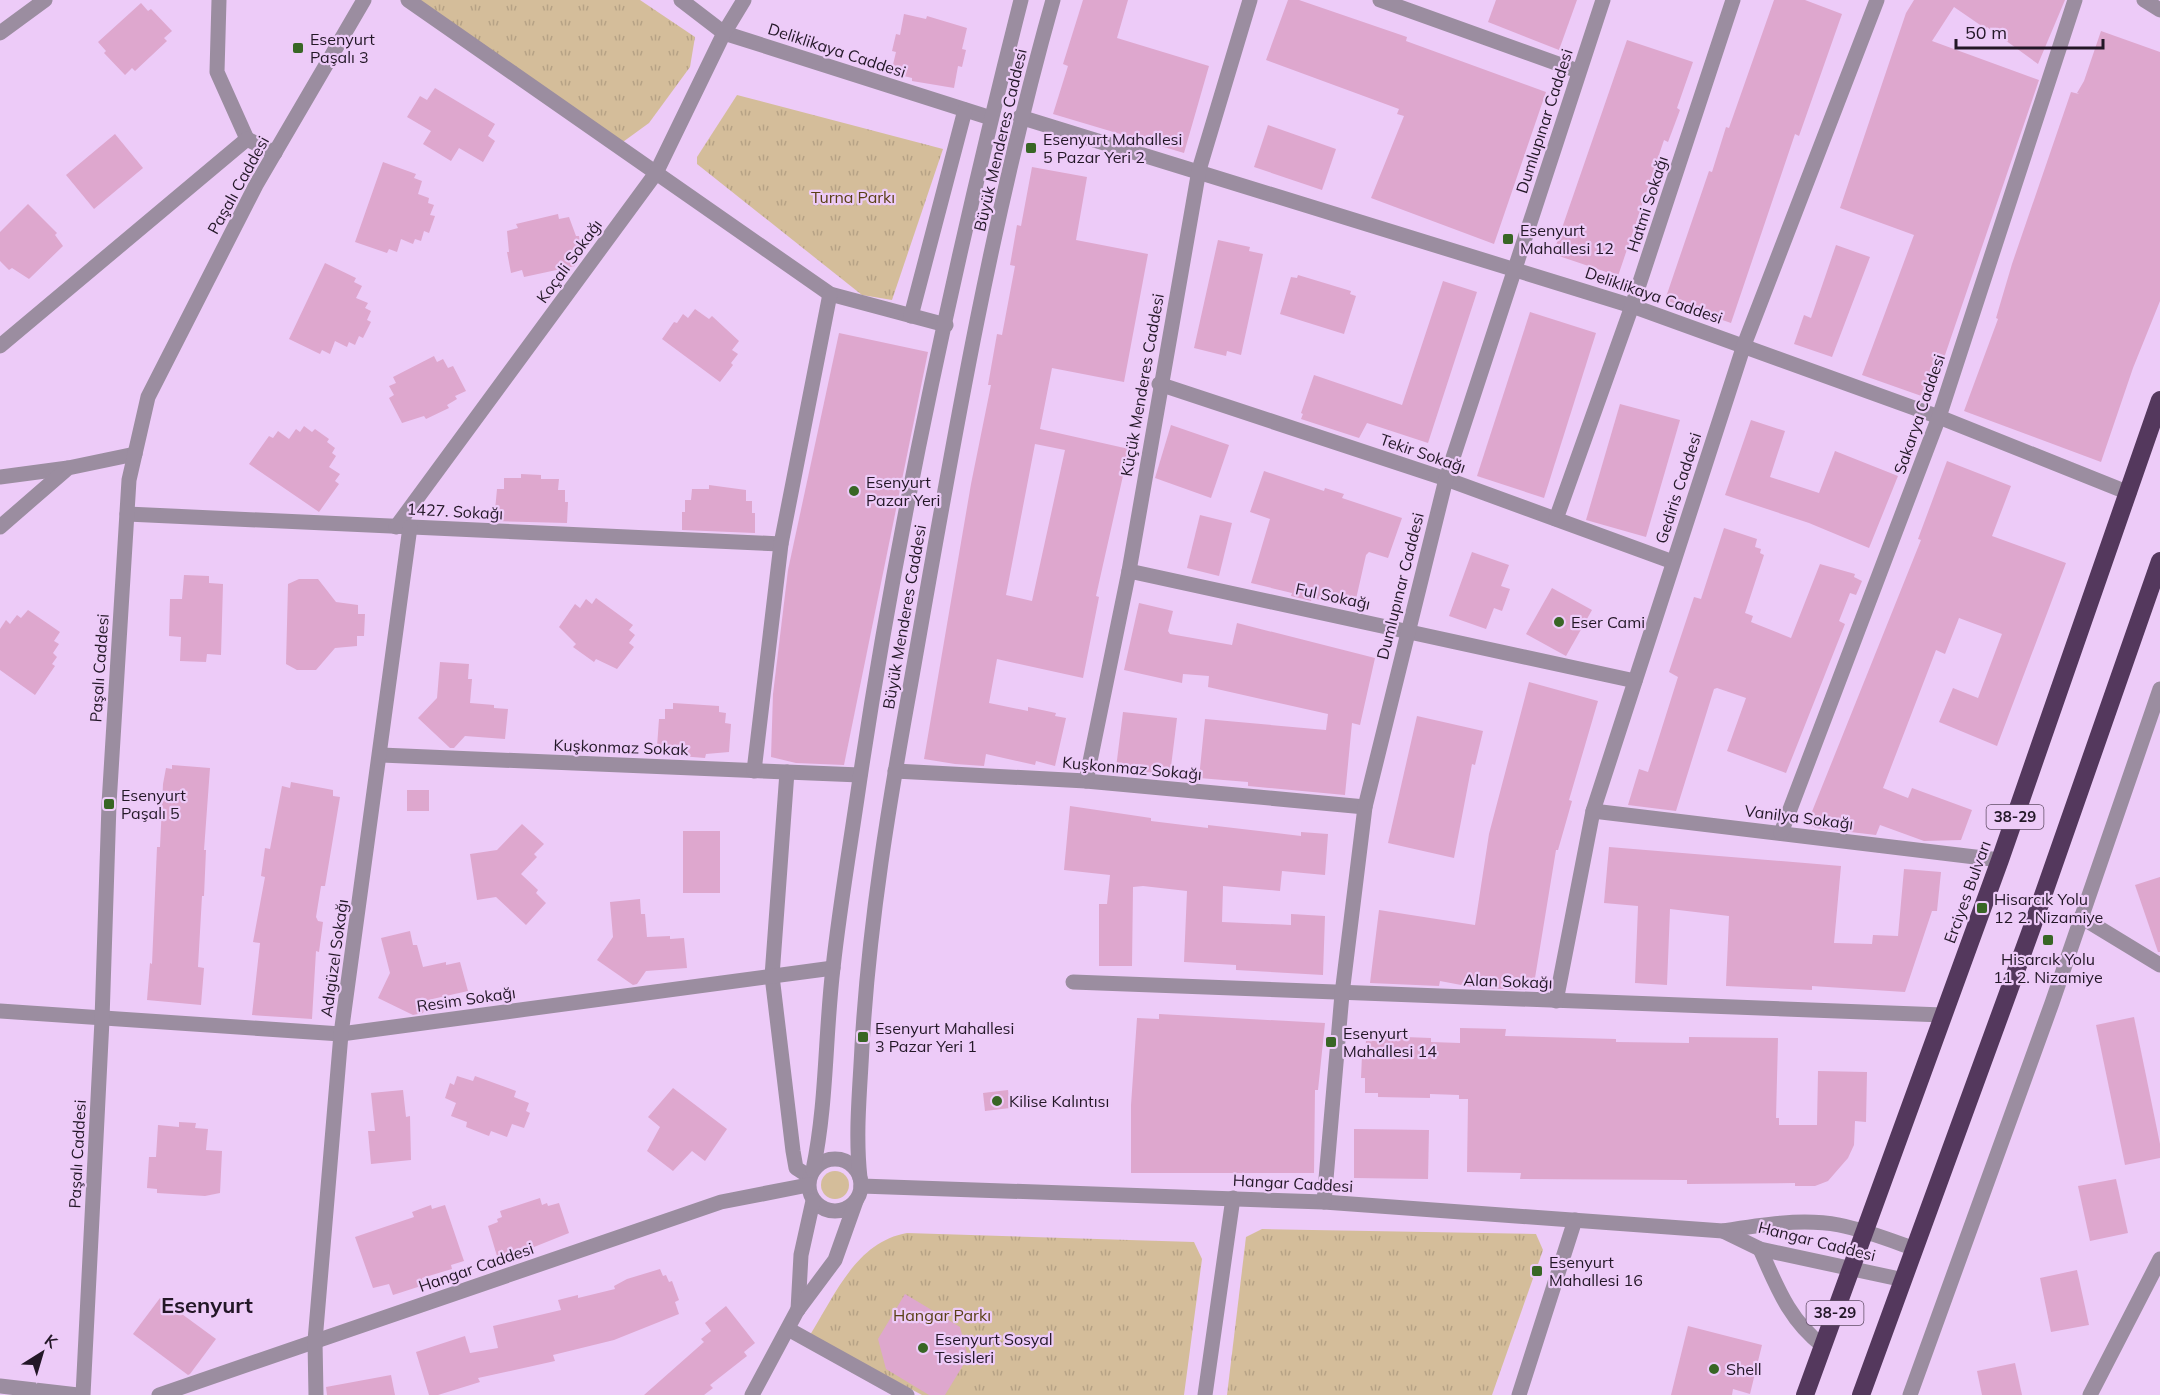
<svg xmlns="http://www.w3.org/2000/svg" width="2160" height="1395" font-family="Mulish,sans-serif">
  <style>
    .grass { fill: #d4bd9a }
    .park { fill: url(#park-tufts) }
    .building { fill: #dea7ce; fill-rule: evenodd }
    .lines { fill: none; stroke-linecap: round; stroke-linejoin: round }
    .minor { stroke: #9b8da0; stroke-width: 15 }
    .highway { stroke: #54385d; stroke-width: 18 }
    .poi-dot { fill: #386625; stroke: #edcbf8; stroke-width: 2 }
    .labels { text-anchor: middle; stroke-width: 4.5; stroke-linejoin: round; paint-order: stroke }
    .shield { fill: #edcbf8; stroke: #604d66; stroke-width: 1.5 }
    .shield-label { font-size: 15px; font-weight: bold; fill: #231727 }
    .poi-label { font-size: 16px; fill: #231727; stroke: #edcbf8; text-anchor: start }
    .street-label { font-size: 16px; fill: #231727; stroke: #edcbf8 }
    .park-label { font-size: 16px; fill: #594015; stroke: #edcbf8 }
    .district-label { font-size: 22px; font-weight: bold; fill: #231727; stroke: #edcbf8 }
  </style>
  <defs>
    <pattern id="park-tufts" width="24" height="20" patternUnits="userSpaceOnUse" patternTransform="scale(1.5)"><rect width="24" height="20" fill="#d4bd9a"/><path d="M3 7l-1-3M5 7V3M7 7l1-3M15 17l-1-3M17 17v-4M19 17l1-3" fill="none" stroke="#b6a285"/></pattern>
  </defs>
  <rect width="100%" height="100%" fill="#edcbf8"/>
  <circle class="grass" cx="835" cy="1185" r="14"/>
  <g class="park">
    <path d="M412,0H640L695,37L690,67L649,123L616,147Z"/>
    <path d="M737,95L943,149L892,300L862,295L697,164V157Z"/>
    <path d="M1262,1229L1536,1234L1543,1250L1492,1395H1227L1246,1237Z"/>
    <path d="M907,1233L1194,1242L1202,1259L1184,1395H922L810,1335C835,1295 856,1242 907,1233Z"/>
  </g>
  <g class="building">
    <path d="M1083,0H1128L1117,38L1209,66L1184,153L1053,114L1068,66L1063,64Z"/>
    <path d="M1288,0H1299L1407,37L1406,41L1546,92L1494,244L1371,198L1404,116L1397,114L1399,109L1266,60Z"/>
    <path d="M1496,0H1577L1559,50L1488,22Z"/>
    <path d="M1774,0H1805L1842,14L1799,136L1795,134L1731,323L1665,300L1709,171L1712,172L1726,127L1729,128Z"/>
    <path d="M1914,0H2065L2038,64L1987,27L1986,29L1954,7L1932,41L2039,80L1930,399L1862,375L1914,235L1840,208L1906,13Z"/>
    <path d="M141,3L148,11L151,9L172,31L164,38L167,41L135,71L132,68L125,75L104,53L106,51L98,42Z"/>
    <path d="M904,14L926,19L927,16L967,28L962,49L966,50L962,67L958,66L954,88L912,81V78L891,73L896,52L892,51L896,34L900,35Z"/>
    <path d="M2101,31L2160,52V301L2133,368L2101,462L1964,411L1998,319L1996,318L2012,264L2071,92L2079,94L2077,93L2084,81Z"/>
    <path d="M1627,40L1693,62L1677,108L1680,110L1668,142L1664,140L1618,276L1553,254Z"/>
    <path d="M435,88L495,124L488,136L495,141L483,162L459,148L451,161L423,144L431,131L407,117L420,96L427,100Z"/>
    <path d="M1268,125L1336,149L1322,190L1254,167Z"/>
    <path d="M115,134L143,168L94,209L66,175Z"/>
    <path d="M383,162L416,174L414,178L422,181L418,194L429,198L428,203L434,205L430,215L435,216L429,233L424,231L421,241L415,239L413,244L401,239L397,252L389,249L387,253L355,242Z"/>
    <path d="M1032,167L1087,177L1076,240L1148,254L1124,382L1052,368L1040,429L1129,449L1096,596L1099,597L1083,678L997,659L989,703L1028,711V707L1056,713L1055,716L1066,718L1055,766L1036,761L1035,765L986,754L984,766L955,764L924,759L971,484L991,385H988L997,334L1002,335L1015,266L1010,265L1017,225L1021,226ZM1035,444L1065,450L1032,601L1006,595Z"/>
    <path d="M28,204L57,233L55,235L63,246L29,279L12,268L9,270L0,261V232Z"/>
    <path d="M558,214L559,219L569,217L576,236H579L582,257L573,259L575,266L524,277L522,270L511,273L507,252H509L507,231L518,228L516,224Z"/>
    <path d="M1218,240L1250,247L1249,251L1263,254L1241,355L1227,351L1226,356L1194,348Z"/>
    <path d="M1836,245L1870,257L1832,357L1794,344L1804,315L1811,318Z"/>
    <path d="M325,263L356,278L354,282L362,286L356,298L368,303L365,308L371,311L367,320L371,322L363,338L359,336L355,345L349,342L347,347L335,341L330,354L322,350L320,354L289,339Z"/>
    <path d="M1298,275L1351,291L1350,294L1356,296L1344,334L1280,314L1291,277L1297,278Z"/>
    <path d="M1443,281L1477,292L1428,443L1367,423L1359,438L1301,419L1303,414L1301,413L1314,375L1402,405Z"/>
    <path d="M695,309L709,319L712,316L739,341L732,350L738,354L731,363L733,365L720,382L662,339L674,322L677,323L683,314L688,318Z"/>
    <path d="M1530,312L1596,333L1544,498L1477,476Z"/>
    <path d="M839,333L928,352L844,765L796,763L771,757L773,694L788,570Z"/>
    <path d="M434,356L437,362L443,359L448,368L453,366L466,391L455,396L457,399L447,405L449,408L426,419L424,416L402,423L389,398L394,395L389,386L396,383L393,377Z"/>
    <path d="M1620,404L1680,420L1646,537L1586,520Z"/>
    <path d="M1751,420L1785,431L1770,477L1819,493L1835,451L1898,476L1869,548L1809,523L1725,495Z"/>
    <path d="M1171,425L1229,445L1211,498L1155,478Z"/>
    <path d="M304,426L312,432L315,429L329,439L327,442L335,448L332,453L336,456L329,467L340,474L335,481L339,484L319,512L249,464L269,436L273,438L278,431L289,439L296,429L300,432Z"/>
    <path d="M1947,461L2011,486L1992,536L2066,563L1997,746L1939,722L1953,688L1978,698L2002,634L1959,618L1945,654L1936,650L1883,788L1908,798L1912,788L1972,810L1961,840L1924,841L1880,825L1876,835L1816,828L1807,824L1921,540L1918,539Z"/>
    <path d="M1264,471L1324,491L1325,488L1344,494L1342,498L1402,518L1388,558L1369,552L1366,555L1354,608L1312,598L1311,601L1291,596L1292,593L1251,583L1270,519L1250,512Z"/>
    <path d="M521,474L541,475V479H559L558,490H565V502H568L567,523L494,521L497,489H504V478H521Z"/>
    <path d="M709,485L746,490V501H752V513H755V533L682,530V512H685V500H691L692,489H709Z"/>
    <path d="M1200,515L1232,523L1219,576L1187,568Z"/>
    <path d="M1724,528L1757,539L1755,547L1761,549L1760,553L1764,555L1745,613L1753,616L1751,622L1791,638L1820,564L1855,574L1854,577L1862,581L1856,595L1850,593L1839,621L1845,624L1786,773L1727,751L1746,698L1717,688L1714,689L1676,811L1628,805L1639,769L1648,772L1678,677L1669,672L1694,597L1701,599Z"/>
    <path d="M1472,552L1509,565L1501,586L1510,589L1502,611L1494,608L1486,629L1449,616Z"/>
    <path d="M184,575L209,576V583L223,584L221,655L207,654L206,662L180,661L181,637L169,636L170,599H182Z"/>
    <path d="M299,579H318L336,602L358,605V614H365L364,636H357V646L335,648L316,670H297L286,664L288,584Z"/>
    <path d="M1552,588L1592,610L1566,656L1526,634Z"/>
    <path d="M596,598L633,625L629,630L635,635L629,643L634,647L617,669L596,659L594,662L573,647L576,644L559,627L575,604L580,608L586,599L592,604Z"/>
    <path d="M1139,603L1173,611L1168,631L1170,634L1232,645L1237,623L1375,658L1360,725L1352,723L1345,795L1248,786V782L1199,778L1205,719L1326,730L1328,714L1208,687L1209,676L1183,674L1182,683L1124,670Z"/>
    <path d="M28,610L60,632L54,641L59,644L53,653L57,657L52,664L55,666L35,695L0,670V629L6,620L10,624L17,615L21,618Z"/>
    <path d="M440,662L469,664L468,679H472L470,703L494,705V708L508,709L505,739L465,736L454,748H450L418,718L437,698Z"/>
    <path d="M1529,682L1598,701L1569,800L1572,801L1558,850H1556L1533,990L1477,988L1440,981L1439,986L1370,983L1379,910L1475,925L1489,834Z"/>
    <path d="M673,703L719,706V712L726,713L725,723L731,724L729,752L706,754L705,758L680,756V752L657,747L659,719H665V709H673Z"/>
    <path d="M1123,712L1177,718L1170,775L1116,768Z"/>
    <path d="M1417,716L1483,731L1475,765L1472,764L1454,858L1388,843Z"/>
    <path d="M172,765L210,768L204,850H206L204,896H202L198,967L204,968L201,1005L147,1000L150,963L152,964L157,847H160L163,784L166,768L172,769Z"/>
    <path d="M291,782L333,790V796L340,797L325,886H321L316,917L318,921L323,922L319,952L316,951L312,1019L252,1015L260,943L253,942L265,877L261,876L265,848L270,849L282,786L290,788Z"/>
    <rect x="407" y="790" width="22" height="21"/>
    <path d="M1070,806L1151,818V821L1208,828V825L1301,836V832L1328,834L1325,875L1282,871L1280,891L1223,886L1222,922L1291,925V914L1325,916L1323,975L1236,970V965L1184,962L1187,891L1143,886L1133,887L1132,966H1099V904H1107L1110,875L1064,870Z"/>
    <path d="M522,824L544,844L534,854L537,857L521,874L538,890L536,893L546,903L526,925L496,897L477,900L470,854L497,850Z"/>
    <rect x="683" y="831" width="37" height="62"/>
    <path d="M1609,847L1841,866L1834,943L1872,944L1873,935L1898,936L1904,869L1941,872L1937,911H1932L1905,992L1812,986V990L1726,986L1729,916L1670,909L1667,985L1635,983L1638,906L1604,903Z"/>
    <path d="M2160,877V952H2158L2135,885Z"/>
    <path d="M640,899L641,914H645L647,937L670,936V939L684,938L687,968L646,971L637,984L633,985L597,960L613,937L610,902Z"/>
    <path d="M410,931L413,945H417L423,967L446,962V965L460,962L468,991L428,1000L423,1013L413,1015L378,998L390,973L381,938Z"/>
    <path d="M1159,1014L1325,1023L1318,1090H1315L1314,1173H1131V1105L1137,1018L1159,1019Z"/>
    <path d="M2134,1017L2160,1144V1158L2125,1165L2096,1025Z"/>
    <path d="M1460,1028L1506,1029L1505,1036L1616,1039V1042L1689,1043V1037L1778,1038L1776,1118H1779V1125H1817L1818,1071L1867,1072L1866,1122L1855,1121L1854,1145L1848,1158L1828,1181L1815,1186H1795V1183L1687,1184V1180L1520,1179L1521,1173L1467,1172L1468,1099H1459V1095L1430,1094V1098L1378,1097V1093H1365V1078H1361L1362,1055H1365L1366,1041H1379V1036L1431,1038V1042L1460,1043Z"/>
    <path d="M457,1076L473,1081L475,1076L516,1091L514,1097L529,1103L526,1111L530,1113L524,1128L512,1124L507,1137L491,1131L489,1136L466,1127L467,1122L451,1116L456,1103L445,1098L450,1083L454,1085Z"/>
    <path d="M673,1088L727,1129L705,1161L692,1151L673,1171L647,1151L660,1127L648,1117Z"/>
    <path d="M403,1090L406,1117L410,1116L411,1160L371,1164L368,1131H375L371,1093Z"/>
    <path d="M1008,1090L1010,1108L985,1111L983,1093Z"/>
    <path d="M179,1122L196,1123L195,1128L208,1129L206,1150L222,1151L220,1193L205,1196L157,1193V1189L147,1188L149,1157H156L158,1125L179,1127Z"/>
    <path d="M1354,1129L1429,1130L1428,1179L1354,1178Z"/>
    <path d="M2116,1179L2128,1233L2090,1241L2078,1186Z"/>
    <path d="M540,1198L542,1205L547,1203L548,1206L559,1203L569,1233L524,1251V1247L497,1256L488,1226L498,1222L497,1219L502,1217L500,1211Z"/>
    <path d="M431,1205L432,1209L445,1205L464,1261L451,1265L452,1269L422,1278L424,1285L393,1295L389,1284L373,1288L355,1237L414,1217L412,1212Z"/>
    <path d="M660,1269L663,1276L666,1275L669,1282L672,1281L679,1300L675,1302L679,1314L614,1340L553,1355L555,1361L478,1378L480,1382L438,1395H429L416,1352L465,1336L470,1353L498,1348L493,1326L561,1310L558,1300L578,1295V1298L615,1289L614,1286L627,1279Z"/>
    <path d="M2077,1270L2089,1325L2051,1332L2040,1278Z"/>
    <path d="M905,1294L960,1327L968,1357L945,1395H929L886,1369L878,1339Z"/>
    <path d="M160,1298L216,1339L190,1374L188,1375L133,1334Z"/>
    <path d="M726,1306L755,1343L744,1352L747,1356L710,1385L713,1388L704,1395H644L704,1342L701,1339L711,1331L705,1323Z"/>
    <path d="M1688,1326L1762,1345L1750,1394L1733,1389L1732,1395H1671Z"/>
    <path d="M2015,1363L2022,1395H1982L1977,1371Z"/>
    <path d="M391,1375L395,1395H327L326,1387Z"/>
  </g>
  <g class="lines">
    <g class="minor">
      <path d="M219,0L217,72L247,139"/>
      <path d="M408,0L830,294L946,325"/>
      <path d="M681,0L724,33L991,118"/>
      <path d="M1380,0L1578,71"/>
      <path d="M2144,0L2160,10"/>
      <path d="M0,33L45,0"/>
      <path d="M1020,117L1632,306L1939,417L2129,493"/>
      <path d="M911,316L965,110"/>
      <path d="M0,346L247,139L275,153"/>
      <path d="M1159,384L1446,479L1673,562"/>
      <path d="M0,477L68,468"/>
      <path d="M127,514L781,544"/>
      <path d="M1556,519L1632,306L1733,0"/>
      <path d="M0,527L68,468L135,454"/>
      <path d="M396,527L656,173L724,33L744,0"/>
      <path d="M1129,571L1635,681"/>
      <path d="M381,755L860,775"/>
      <path d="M754,771L781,544L830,294"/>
      <path d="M895,771L1086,781L1365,807"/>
      <path d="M787,772L772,976L793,1151L796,1168L810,1177"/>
      <path d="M1086,781L1129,571L1199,170L1250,0"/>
      <path d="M1593,811L2000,860"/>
      <path d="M1781,833L1939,417L2075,0"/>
      <path d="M2081,917L2160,965"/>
      <path d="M1073,982L1943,1015"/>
      <path d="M1556,1001L1593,811L1744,345L1877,0"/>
      <path d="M0,1011L341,1034L833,968"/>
      <circle cx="835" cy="1185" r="26"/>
      <path d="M813,1170C827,1103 825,1035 833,968C840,904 851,841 860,778C899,517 956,256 1021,0"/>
      <path d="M860,1178C855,1133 860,1090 862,1046C869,923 889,803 911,682C951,454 990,223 1053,0"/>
      <path d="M861,1186L1324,1202L1723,1231C1759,1225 1802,1218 1839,1225C1865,1230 1890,1240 1915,1249"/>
      <path d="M1324,1202L1342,994L1365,807L1446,479L1603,0"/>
      <path d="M1723,1231L1760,1249L1904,1280"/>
      <path d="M1760,1249C1777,1287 1789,1320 1823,1346"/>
      <path d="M798,1310L801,1255L813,1201"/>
      <path d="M788,1329L907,1395"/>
      <path d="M0,1386L78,1395"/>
      <path d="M83,1395L102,1020L109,804L129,480L148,397L256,185L364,0"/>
      <path d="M159,1395L721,1202L808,1185"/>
      <path d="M316,1395L315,1341L341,1034L410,527"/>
      <path d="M752,1395L797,1311L835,1260L856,1201"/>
      <path d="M1205,1395L1233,1198"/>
      <path d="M1519,1395L1575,1220"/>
      <path d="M1910,1395L2052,1003L2160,689"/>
      <path d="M2090,1395L2160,1259"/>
    </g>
    <g class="highway">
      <path d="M1805,1395L2000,860L2160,400"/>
      <path d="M1861,1395L2031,930L2160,561"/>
    </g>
  </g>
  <g class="poi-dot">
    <rect x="292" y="42" width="12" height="12" rx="3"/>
    <rect x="1025" y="142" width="12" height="12" rx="3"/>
    <rect x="1502" y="233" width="12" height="12" rx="3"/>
    <circle cx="854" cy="491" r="6"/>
    <circle cx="1559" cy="622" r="6"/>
    <rect x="103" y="798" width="12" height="12" rx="3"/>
    <rect x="1976" y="902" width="12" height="12" rx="3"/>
    <rect x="2042" y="934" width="12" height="12" rx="3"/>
    <rect x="857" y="1031" width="12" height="12" rx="3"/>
    <rect x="1325" y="1036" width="12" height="12" rx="3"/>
    <circle cx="997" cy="1101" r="6"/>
    <rect x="1531" y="1265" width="12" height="12" rx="3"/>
    <circle cx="923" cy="1348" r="6"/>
    <circle cx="1714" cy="1369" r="6"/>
  </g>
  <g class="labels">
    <g class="shield">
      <rect x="1986.5" y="805" width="57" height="24" rx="4.5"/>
      <rect x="1806.5" y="1301" width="57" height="24" rx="4.5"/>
    </g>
    <g class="shield-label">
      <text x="2015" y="822">38-29</text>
      <text x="1835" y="1318">38-29</text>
    </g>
    <g class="poi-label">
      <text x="310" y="45">Esenyurt<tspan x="310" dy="18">Paşalı 3</tspan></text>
      <text x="1043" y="145">Esenyurt Mahallesi<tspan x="1043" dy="18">5 Pazar Yeri 2</tspan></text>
      <text x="1520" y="236">Esenyurt<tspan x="1520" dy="18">Mahallesi 12</tspan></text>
      <text x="866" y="488">Esenyurt<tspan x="866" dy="18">Pazar Yeri</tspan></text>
      <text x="1571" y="628">Eser Cami</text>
      <text x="121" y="801">Esenyurt<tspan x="121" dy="18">Paşalı 5</tspan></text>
      <text x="1994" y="905">Hisarcık Yolu<tspan x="1994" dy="18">12 2. Nizamiye</tspan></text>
      <text x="2048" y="965" text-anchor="middle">Hisarcık Yolu<tspan x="2048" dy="18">11 2. Nizamiye</tspan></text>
      <text x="875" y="1034">Esenyurt Mahallesi<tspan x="875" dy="18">3 Pazar Yeri 1</tspan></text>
      <text x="1343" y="1039">Esenyurt<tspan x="1343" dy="18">Mahallesi 14</tspan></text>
      <text x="1009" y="1107">Kilise Kalıntısı</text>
      <text x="1549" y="1268">Esenyurt<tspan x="1549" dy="18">Mahallesi 16</tspan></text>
      <text x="935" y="1345">Esenyurt Sosyal<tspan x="935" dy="18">Tesisleri</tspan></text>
      <text x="1726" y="1375">Shell</text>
    </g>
    <g class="street-label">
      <text transform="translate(837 50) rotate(18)" y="6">Deliklikaya Caddesi</text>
      <text transform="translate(1544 121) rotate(-72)" y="6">Dumlupınar Caddesi</text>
      <text transform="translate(1000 140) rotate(-77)" y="6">Büyük Menderes Caddesi</text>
      <text transform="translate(238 185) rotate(-61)" y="6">Paşalı Caddesi</text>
      <text transform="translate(1647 204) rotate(-72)" y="6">Hatmi Sokağı</text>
      <text transform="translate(569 261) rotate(-54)" y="6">Koçali Sokağı</text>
      <text transform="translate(1654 295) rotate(19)" y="6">Deliklikaya Caddesi</text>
      <text transform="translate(1142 385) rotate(-80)" y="6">Küçük Menderes Caddesi</text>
      <text transform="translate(1919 414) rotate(-71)" y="6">Sakarya Caddesi</text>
      <text transform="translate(1423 453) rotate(19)" y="6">Tekir Sokağı</text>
      <text transform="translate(1678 488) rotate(-72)" y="6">Gediris Caddesi</text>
      <text transform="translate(455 511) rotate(3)" y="6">1427. Sokağı</text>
      <text transform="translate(1400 586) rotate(-76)" y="6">Dumlupınar Caddesi</text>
      <text transform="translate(1333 596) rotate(12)" y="6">Ful Sokağı</text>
      <text transform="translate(904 617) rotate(-80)" y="6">Büyük Menderes Caddesi</text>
      <text transform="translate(99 668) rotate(-86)" y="6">Paşalı Caddesi</text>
      <text transform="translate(621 747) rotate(2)" y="6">Kuşkonmaz Sokak</text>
      <text transform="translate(1132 768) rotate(5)" y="6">Kuşkonmaz Sokağı</text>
      <text transform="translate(1799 817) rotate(7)" y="6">Vanilya Sokağı</text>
      <text transform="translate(1967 892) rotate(-70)" y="6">Erciyes Bulvarı</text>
      <text transform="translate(334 958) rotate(-82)" y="6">Adıgüzel Sokağı</text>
      <text transform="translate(1508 981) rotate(2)" y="6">Alan Sokağı</text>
      <text transform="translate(466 999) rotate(-8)" y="6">Resim Sokağı</text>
      <text transform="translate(77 1154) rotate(-87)" y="6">Paşalı Caddesi</text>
      <text transform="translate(1293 1183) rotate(3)" y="6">Hangar Caddesi</text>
      <text transform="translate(1817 1241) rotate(14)" y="6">Hangar Caddesi</text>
      <text transform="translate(476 1267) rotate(-19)" y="6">Hangar Caddesi</text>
    </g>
    <g class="park-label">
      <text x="853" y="203">Turna Parkı</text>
      <text x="942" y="1321">Hangar Parkı</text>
    </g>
    <g class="district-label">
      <text x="207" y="1313">Esenyurt</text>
    </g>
  </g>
  <g transform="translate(42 1353) rotate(37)" stroke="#edcbf8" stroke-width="4.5" paint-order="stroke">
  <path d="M0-4.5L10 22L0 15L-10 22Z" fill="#231727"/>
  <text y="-9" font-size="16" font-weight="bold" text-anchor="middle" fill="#231727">K</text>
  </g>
  <path d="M1956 39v9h147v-9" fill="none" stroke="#231727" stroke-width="3"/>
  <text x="1965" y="39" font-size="18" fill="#231727" stroke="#edcbf8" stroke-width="4.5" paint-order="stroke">50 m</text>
</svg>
